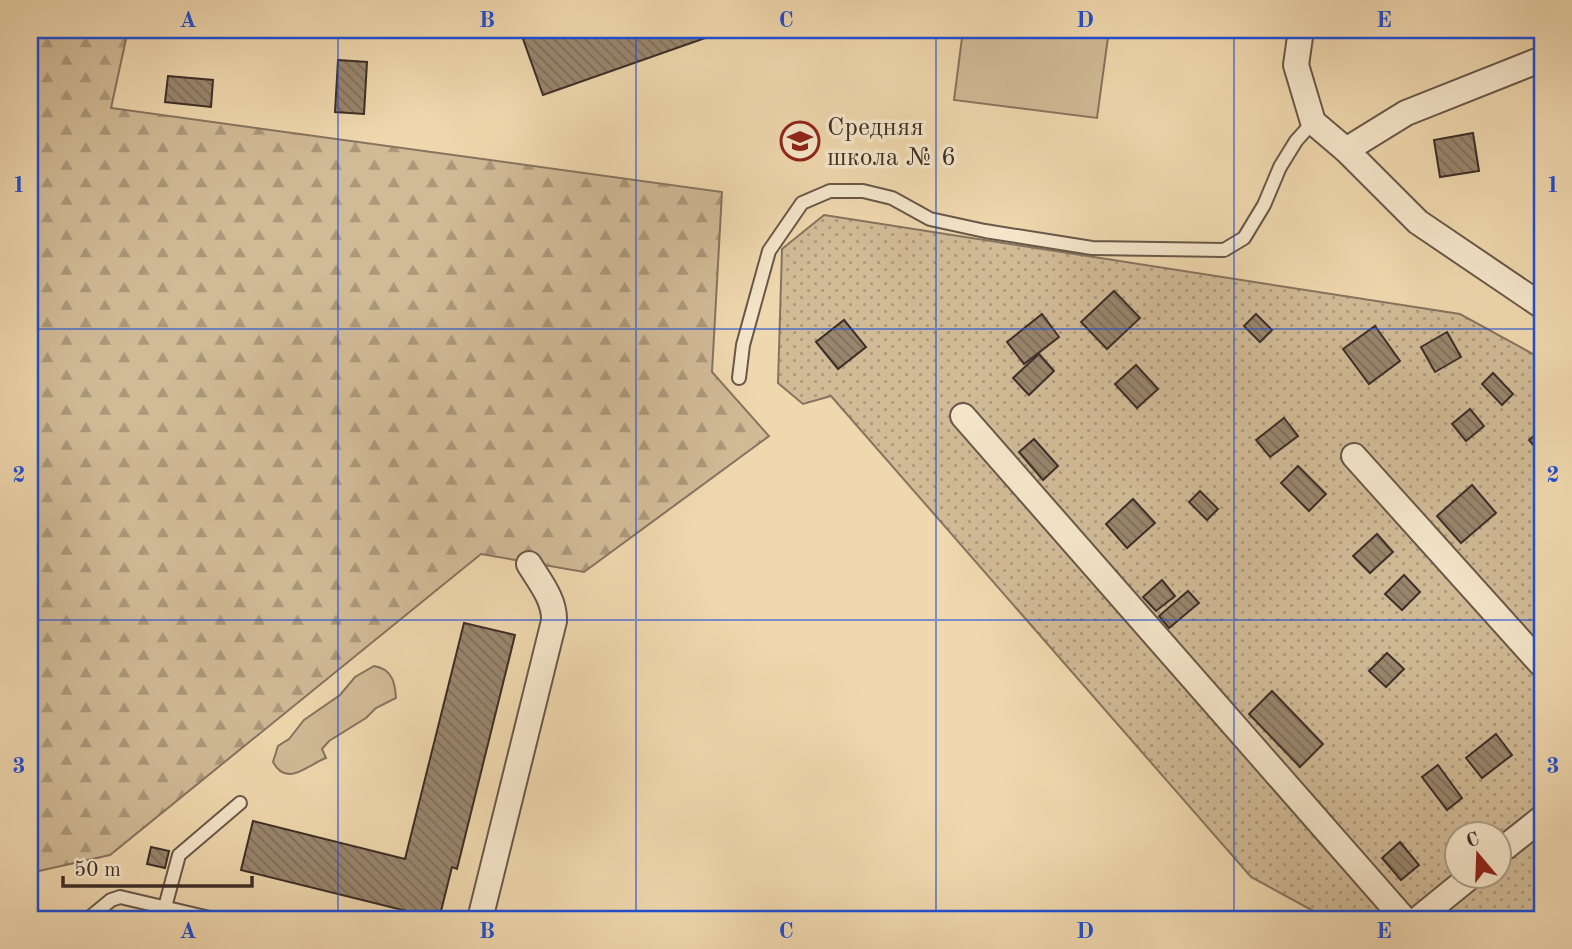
<svg xmlns="http://www.w3.org/2000/svg" width="1572" height="949" font-family="'Old Standard TT',serif">
  <style>
    .green { fill: #d1bb97; stroke: #867460; stroke-width: 2 }
    .forest { fill: url(#forest-firs); stroke: #867460; stroke-width: 2 }
    .garden { fill: url(#garden-dots); stroke: #867460; stroke-width: 2; fill-rule: evenodd }
    .building { fill: url(#building-back-hatch); stroke: #3b2e28; stroke-width: 2 }
    .lines { fill: none; stroke-linecap: round; stroke-linejoin: round }
    .lane-casing { stroke: #68584a; stroke-width: 16 }
    .street-casing { stroke: #68584a; stroke-width: 28 }
    .lane { stroke: #f5e6ca; stroke-width: 12 }
    .street { stroke: #f5e6ca; stroke-width: 24 }
    .grid { fill: none; stroke: #1d4ed8; stroke-width: 2; stroke-opacity: 0.55 }
    .labels { text-anchor: middle; stroke-width: 7; stroke-linejoin: round; paint-order: stroke }
    .poi-label { font-size: 26px; fill: #3b2e28; stroke: #f5e6ca; text-anchor: start }
    .neatline { fill: none; stroke: #1d4ed8; stroke-width: 2.5 }
    .grid-label { font-size: 23px; text-anchor: middle; font-weight: bold; fill: #1d4ed8 }
  </style>
  <defs>
    <pattern id="forest-firs" width="22" height="20" patternUnits="userSpaceOnUse" patternTransform="scale(1.75)"><rect width="22" height="20" fill="#d1bb97"/><path d="M5 1l3.5 6h-7zM16 11l3.5 6h-7z" fill="#ab987b"/></pattern>
    <pattern id="garden-dots" width="8" height="8" patternUnits="userSpaceOnUse" patternTransform="scale(1.75)"><rect width="8" height="8" fill="#d1bb97"/><path d="M2 2h.1M6 6h.1" fill="none" stroke="#ab987b" stroke-width="1.8" stroke-linecap="round"/></pattern>
    <pattern id="building-back-hatch" width="6" height="6" patternUnits="userSpaceOnUse" patternTransform="scale(1.75)"><rect width="6" height="6" fill="#99866e"/><path d="M-1 5l2 2M0 0l6 6M5-1l2 2" fill="none" stroke="#7e6e5a"/></pattern>
  </defs>
  <rect width="100%" height="100%" fill="#f0d8ae"/>
  <filter id="stains"><feTurbulence type="fractalNoise" baseFrequency=".00286" numOctaves="4"/><feColorMatrix values="0 0 0 0 .2 0 0 0 0 .09 0 0 0 0 .02 0 0 0 .5 -.17"/></filter>
  <radialGradient id="worn" r=".72"><stop offset=".6" stop-color="#630" stop-opacity="0"/><stop offset="1" stop-color="#630" stop-opacity=".3"/></radialGradient>
  <g class="green">
    <path d="M963,30H1109L1097,118L954,100Z"/>
    <path d="M374,666C392,669 395,682 396,698L376,708L366,718L329,741L322,749L326,758C307,765 287,788 273,762L278,746L289,739L304,720L340,695L355,677Z"/>
  </g>
  <path class="forest" d="M30,30H128L111,108L722,192L712,372L769,436L584,572L481,554L110,855L30,873Z"/>
  <path class="garden" d="M824,215L1460,314L1542,359V919H1328L1251,877L831,396L803,404L778,383L782,249ZM1456,834H1498V876H1456Z"/>
  <g class="building">
    <path d="M550,30H728L543,95L523,39Z"/>
    <path d="M338,60L367,62L364,114L335,112Z"/>
    <path d="M168,76L213,80L211,107L165,102Z"/>
    <path d="M1473,133L1479,171L1440,177L1434,140Z"/>
    <path d="M1114,291L1140,318L1107,349L1081,322Z"/>
    <path d="M1042,314L1059,337L1024,364L1007,342Z"/>
    <path d="M1256,314L1272,330L1260,342L1244,326Z"/>
    <path d="M844,320L866,347L838,369L816,342Z"/>
    <path d="M1375,326L1400,361L1369,384L1343,349Z"/>
    <path d="M1447,332L1461,357L1435,372L1421,347Z"/>
    <path d="M1039,354L1054,371L1029,395L1013,378Z"/>
    <path d="M1136,365L1158,389L1137,408L1115,384Z"/>
    <path d="M1493,373L1513,394L1502,405L1482,384Z"/>
    <path d="M1470,409L1484,426L1466,441L1452,424Z"/>
    <path d="M1284,418L1298,436L1270,457L1256,440Z"/>
    <path d="M1542,429V455L1529,440Z"/>
    <path d="M1034,439L1058,466L1043,480L1019,452Z"/>
    <path d="M1298,466L1326,494L1309,511L1281,483Z"/>
    <path d="M1472,485L1496,513L1461,543L1437,516Z"/>
    <path d="M1200,491L1218,509L1207,520L1189,502Z"/>
    <path d="M1133,499L1155,523L1127,548L1106,524Z"/>
    <path d="M1377,534L1393,552L1370,573L1353,556Z"/>
    <path d="M1404,575L1420,592L1402,610L1385,594Z"/>
    <path d="M1162,580L1175,596L1156,611L1143,597Z"/>
    <path d="M1188,591L1199,603L1169,628L1159,616Z"/>
    <path d="M464,623L515,635L457,869L452,867L439,919L241,870L253,821L405,859Z"/>
    <path d="M1387,653L1404,669L1386,687L1369,671Z"/>
    <path d="M1272,691L1323,744L1300,767L1249,714Z"/>
    <path d="M1496,734L1512,755L1482,778L1466,758Z"/>
    <path d="M1438,765L1462,798L1447,810L1422,777Z"/>
    <path d="M1400,842L1419,865L1401,880L1382,858Z"/>
    <path d="M151,847L169,851L165,868L147,864Z"/>
  </g>
  <g class="lines">
    <defs>
      <g id="lane">
        <path d="M739,378L743,345L769,251L802,203L830,191H863L892,198L930,219L985,231L1092,248L1224,250L1244,238L1264,205L1280,167L1296,141L1313,122"/>
        <path d="M165,907L179,855L240,803"/>
        <path d="M88,919L111,900L120,897L214,919"/>
      </g>
      <g id="street">
        <path d="M1301,30L1296,65L1313,122L1346,150L1418,222L1542,306"/>
        <path d="M1346,150L1406,113L1542,59"/>
        <path d="M963,416L1404,919"/>
        <path d="M1354,456L1542,665"/>
        <path d="M1498,853L1542,818"/>
        <path d="M480,919L554,621C555,600 540,582 529,564"/>
        <path d="M1418,919L1471,876"/>
      </g>
    </defs>
    <use href="#lane" class="lane-casing"/>
    <use href="#street" class="street-casing"/>
    <use href="#lane" class="lane"/>
    <use href="#street" class="street"/>
  </g>
  <path class="grid" d="M338,30V919M636,30V919M936,30V919M1234,30V919M30,329H1542M30,620H1542"/>
  <defs>
    <symbol id="school-ring" viewBox="-11 -11 22 22"><circle r="9.5" fill="#f5e6ca" stroke="#8f2418" stroke-width="1.5"/><path d="M0-5L7-2L0 1L-7-2ZM-4 1L0 2.5L4 1V4Q0 6-4 4Z" fill="#8f2418"/></symbol>
  </defs>
  <g fill-rule="evenodd">
    <use href="#school-ring" x="778" y="119" width="44" height="44"/>
  </g>
  <g class="labels">
    <g class="poi-label">
      <text x="827" y="135">Средняя<tspan x="827" dy="30">школа № 6</tspan></text>
    </g>
  </g>
  <rect width="1572" height="949" fill="none" stroke="#f0d8ae" stroke-width="77"/>
  <g transform="translate(1478 855) rotate(341)"><circle r="33" fill="#f5e6ca" stroke="#ab9c89" stroke-width="2"/>
  <path d="M0-5L12 26L0 18L-12 26Z" fill="#8f2418"/>
  <text y="-10" font-size="19" font-weight="bold" text-anchor="middle" fill="#3b2e28">С</text>
  </g>
  <path d="M63 876v10h189v-10" fill="none" stroke="#3b2e28" stroke-width="3.5"/>
  <text x="74" y="876" font-size="21" fill="#3b2e28" stroke="#f5e6ca" stroke-width="5" paint-order="stroke">50 m</text>
  <rect x="38" y="38" width="1496" height="873" class="neatline"/>
  <g class="grid-label">
    <text x="188" y="27">A</text>
    <text x="487" y="27">B</text>
    <text x="786" y="27">C</text>
    <text x="1085" y="27">D</text>
    <text x="1384" y="27">E</text>
    <text x="19" y="192">1</text>
    <text x="1553" y="192">1</text>
    <text x="19" y="482">2</text>
    <text x="1553" y="482">2</text>
    <text x="19" y="773">3</text>
    <text x="1553" y="773">3</text>
    <text x="188" y="938">A</text>
    <text x="487" y="938">B</text>
    <text x="786" y="938">C</text>
    <text x="1085" y="938">D</text>
    <text x="1384" y="938">E</text>
  </g>
  <rect width="100%" height="100%" filter="url(#stains)"/>
  <rect width="100%" height="100%" fill="url(#worn)"/>
</svg>
